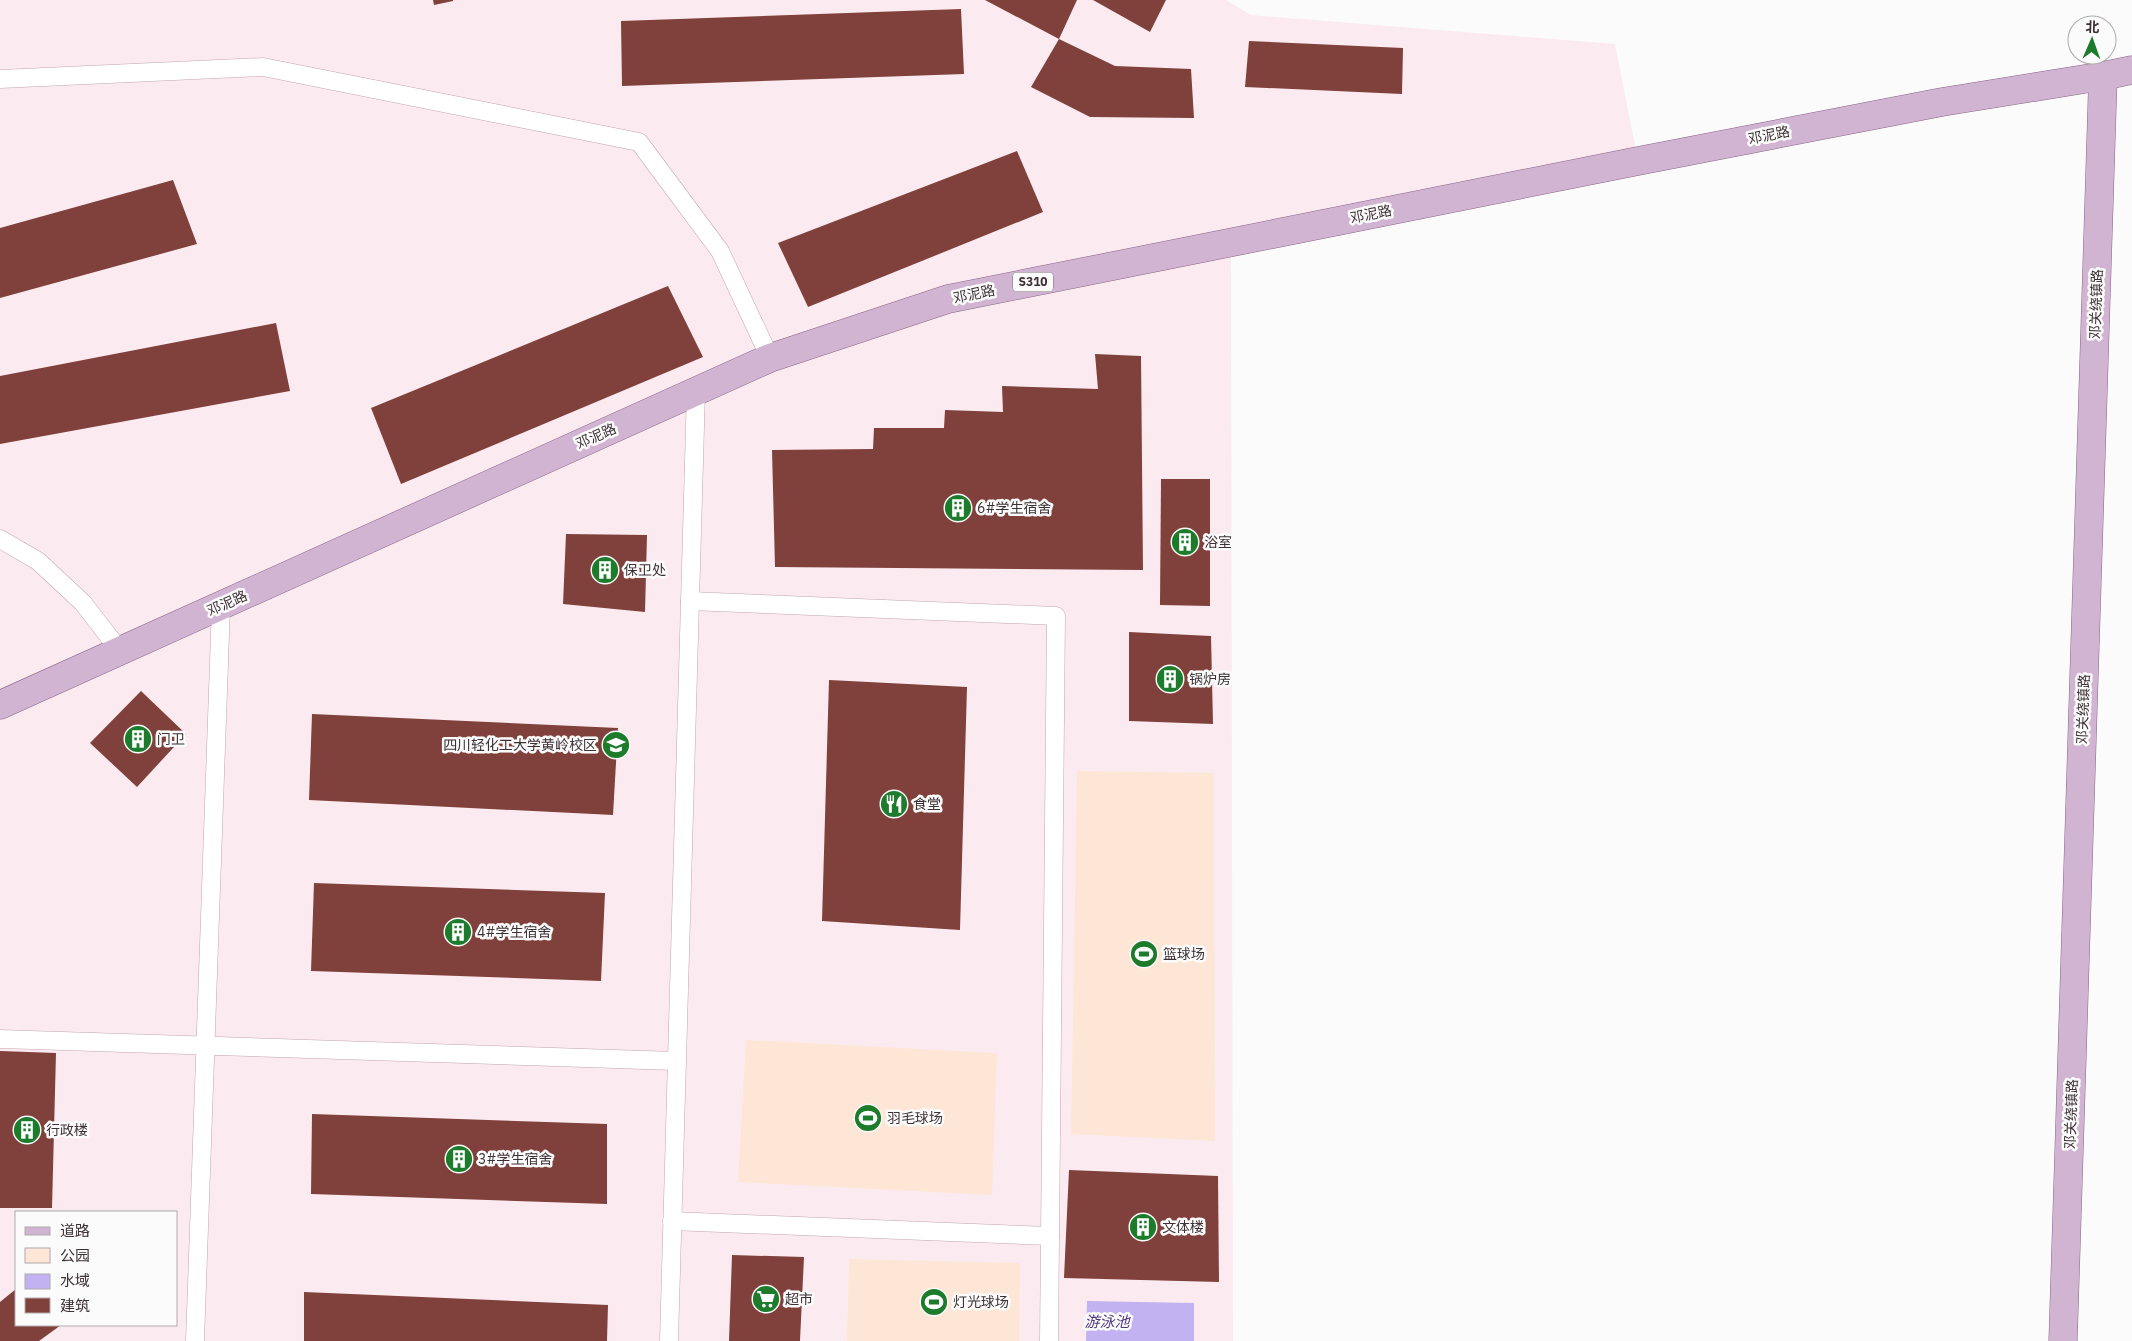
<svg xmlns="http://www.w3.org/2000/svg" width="2132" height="1341" font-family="'IBM Plex Sans','Noto Sans SC',sans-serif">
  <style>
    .built { fill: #fbebf0; fill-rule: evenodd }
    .green { fill: #fee6d6 }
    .water { fill: #c2b2f1 }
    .building { fill: #80403b }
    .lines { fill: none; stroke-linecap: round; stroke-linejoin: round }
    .lane-casing { stroke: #c3a5af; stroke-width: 19 }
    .primary-casing { stroke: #8a6588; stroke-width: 29 }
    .lane { stroke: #fff; stroke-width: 18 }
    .primary { stroke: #d1b3d2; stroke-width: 28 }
    .labels { text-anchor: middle; stroke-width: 5; stroke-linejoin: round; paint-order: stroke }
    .shield { fill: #fbfbfb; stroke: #766e70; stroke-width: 1 }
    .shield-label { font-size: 12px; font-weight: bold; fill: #3d3135 }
    .street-label { font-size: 14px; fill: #3d3135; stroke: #fbfbfb }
    .poi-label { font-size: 14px; fill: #3d3135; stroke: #fbfbfb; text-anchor: start }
    .water-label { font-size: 15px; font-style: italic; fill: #503881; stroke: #fbfbfb }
  </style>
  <rect width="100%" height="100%" fill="#fbfbfb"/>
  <path class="built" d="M0,0H1226L1251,15L1615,44L1638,161L1231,242L1233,1341H0ZM16,1212H176V1325H16Z"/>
  <g class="green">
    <path d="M1077,771L1214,773L1215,1141L1071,1134Z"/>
    <path d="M746,1040L997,1053L992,1195L738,1182Z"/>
    <path d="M849,1259L1020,1263L1019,1341H847Z"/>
  </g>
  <path class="water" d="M1087,1301L1194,1303V1341H1086Z"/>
  <g class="building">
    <path d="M433,0H453V1L434,5Z"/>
    <path d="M985,0H1077L1059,39L1115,66L1191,69L1194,118L1090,117L1031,87L1059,39Z"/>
    <path d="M1093,0H1166L1150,32Z"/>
    <path d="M961,9L964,74L622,86L621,21Z"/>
    <path d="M1249,41L1403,48L1402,94L1245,87Z"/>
    <path d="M1017,151L1043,212L808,307L778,243Z"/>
    <path d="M173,180L197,244L0,298V228Z"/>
    <path d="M668,286L703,357L401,484L371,408Z"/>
    <path d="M276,323L290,391L0,444V376Z"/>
    <path d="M1095,354L1141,356L1143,570L775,567L772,450L873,449L874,428H944L945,410L1003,412L1002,386L1098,389Z"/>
    <path d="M1161,479H1210V606L1160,605Z"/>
    <path d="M566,534L647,535L645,612L563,604Z"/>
    <path d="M1129,632L1211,636L1213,724L1129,721Z"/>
    <path d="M829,680L967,687L960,930L822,921Z"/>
    <path d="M141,691L186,734L137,787L90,743Z"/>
    <path d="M312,714L618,728L613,815L309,800Z"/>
    <path d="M314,883L605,893L601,981L311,971Z"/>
    <path d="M0,1051L56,1053L52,1208H0Z"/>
    <path d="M312,1114L607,1124V1204L311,1194Z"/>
    <path d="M1069,1170L1218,1176L1219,1282L1064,1278Z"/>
    <path d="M732,1255L804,1257L800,1341H729Z"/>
    <path d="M16,1289V1325H61L39,1341H0V1302Z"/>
    <path d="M304,1292L608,1305L607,1341H304Z"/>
  </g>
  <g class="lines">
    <defs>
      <g id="lane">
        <path d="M0,79L263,67L639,142L720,251L770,358"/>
        <path d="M0,539L38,561L83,603L120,651"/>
        <path d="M690,601L1056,616L1049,1341"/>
        <path d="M0,1039L676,1061"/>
        <path d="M672,1221L1050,1236"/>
        <path d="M195,1341L221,606"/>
        <path d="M669,1341L696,391"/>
      </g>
      <g id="primary">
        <path d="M0,705L770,358L948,299L1638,161L1942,102L2103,76L2132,70"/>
        <path d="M2063,1341L2103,76"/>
      </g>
    </defs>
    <use href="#lane" class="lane-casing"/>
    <use href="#primary" class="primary-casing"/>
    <use href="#lane" class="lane"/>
    <use href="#primary" class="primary"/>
  </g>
  <defs>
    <symbol id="building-disc" viewBox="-11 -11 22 22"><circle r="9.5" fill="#1d7b2c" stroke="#fbfbfb"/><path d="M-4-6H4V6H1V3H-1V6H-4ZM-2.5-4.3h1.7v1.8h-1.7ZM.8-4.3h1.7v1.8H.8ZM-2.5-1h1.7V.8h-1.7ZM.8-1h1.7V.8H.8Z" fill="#fff"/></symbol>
    <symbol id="university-disc" viewBox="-11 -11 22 22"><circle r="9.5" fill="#1d7b2c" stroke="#fbfbfb"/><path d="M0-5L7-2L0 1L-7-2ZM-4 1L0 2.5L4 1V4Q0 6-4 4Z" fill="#fff"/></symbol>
    <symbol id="restaurant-disc" viewBox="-11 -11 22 22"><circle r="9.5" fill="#1d7b2c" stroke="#fbfbfb"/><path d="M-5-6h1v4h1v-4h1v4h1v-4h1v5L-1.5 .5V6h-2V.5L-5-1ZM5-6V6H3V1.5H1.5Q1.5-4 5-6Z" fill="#fff"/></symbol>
    <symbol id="stadium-disc" viewBox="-11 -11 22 22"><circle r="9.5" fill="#1d7b2c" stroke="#fbfbfb"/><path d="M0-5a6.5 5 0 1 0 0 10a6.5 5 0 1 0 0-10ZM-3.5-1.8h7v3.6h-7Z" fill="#fff"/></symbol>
    <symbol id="supermarket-disc" viewBox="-11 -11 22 22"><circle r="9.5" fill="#1d7b2c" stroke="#fbfbfb"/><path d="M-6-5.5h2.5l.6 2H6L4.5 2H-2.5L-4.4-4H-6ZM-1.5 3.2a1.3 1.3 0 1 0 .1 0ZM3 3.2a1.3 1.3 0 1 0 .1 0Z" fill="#fff"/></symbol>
  </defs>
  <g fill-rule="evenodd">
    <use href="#building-disc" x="942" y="492" width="32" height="32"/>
    <use href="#building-disc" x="1169" y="526" width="32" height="32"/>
    <use href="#building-disc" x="589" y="554" width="32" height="32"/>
    <use href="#building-disc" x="1154" y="663" width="32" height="32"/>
    <use href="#building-disc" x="122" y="723" width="32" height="32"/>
    <use href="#university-disc" x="600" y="729" width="32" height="32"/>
    <use href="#restaurant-disc" x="878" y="788" width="32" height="32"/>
    <use href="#building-disc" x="442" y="916" width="32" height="32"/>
    <use href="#stadium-disc" x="1128" y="938" width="32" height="32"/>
    <use href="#stadium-disc" x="852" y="1102" width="32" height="32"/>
    <use href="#building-disc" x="11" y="1114" width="32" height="32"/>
    <use href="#building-disc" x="443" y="1143" width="32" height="32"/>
    <use href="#building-disc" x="1127" y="1211" width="32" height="32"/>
    <use href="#supermarket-disc" x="750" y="1283" width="32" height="32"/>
    <use href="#stadium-disc" x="918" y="1286" width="32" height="32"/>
  </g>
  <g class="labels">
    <rect class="shield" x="1013" y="272.5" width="40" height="19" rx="4"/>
    <g class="shield-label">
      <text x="1033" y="286">S310</text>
    </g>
    <g class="street-label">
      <text transform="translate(1769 135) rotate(-11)" y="5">邓泥路</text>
      <text transform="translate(1371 214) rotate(-11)" y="5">邓泥路</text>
      <text transform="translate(974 294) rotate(-12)" y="5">邓泥路</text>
      <text transform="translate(2096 304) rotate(-88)" y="5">邓关绕镇路</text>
      <text transform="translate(596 436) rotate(-24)" y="5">邓泥路</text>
      <text transform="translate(227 603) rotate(-24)" y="5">邓泥路</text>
      <text transform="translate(2083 709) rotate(-88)" y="5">邓关绕镇路</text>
      <text transform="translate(2071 1114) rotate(-88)" y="5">邓关绕镇路</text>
    </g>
    <g class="poi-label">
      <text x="977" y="513">6#学生宿舍</text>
      <text x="1204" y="547">浴室</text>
      <text x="624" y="575">保卫处</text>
      <text x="1189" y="684">锅炉房</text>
      <text x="157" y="744">门卫</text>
      <text x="597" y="750" text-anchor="end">四川轻化工大学黄岭校区</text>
      <text x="913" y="809">食堂</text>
      <text x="477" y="937">4#学生宿舍</text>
      <text x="1163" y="959">篮球场</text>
      <text x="887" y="1123">羽毛球场</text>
      <text x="46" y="1135">行政楼</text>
      <text x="478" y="1164">3#学生宿舍</text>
      <text x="1162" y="1232">文体楼</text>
      <text x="785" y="1304">超市</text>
      <text x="953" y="1307">灯光球场</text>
    </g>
    <g class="water-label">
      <text x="1107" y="1327">游泳池</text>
    </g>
  </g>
  <rect x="15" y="1211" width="162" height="115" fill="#fbfbfb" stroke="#afaaac"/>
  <rect x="25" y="1227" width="25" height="8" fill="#d1b3d2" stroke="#afaaac"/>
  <text x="60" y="1236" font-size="15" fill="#3d3135">道路</text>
  <rect x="25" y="1248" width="25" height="15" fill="#fee6d6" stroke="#afaaac"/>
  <text x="60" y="1261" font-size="15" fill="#3d3135">公园</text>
  <rect x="25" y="1274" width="25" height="15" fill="#c2b2f1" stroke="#afaaac"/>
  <text x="60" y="1286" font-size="15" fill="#3d3135">水域</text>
  <rect x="25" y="1298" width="25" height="15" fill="#80403b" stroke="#afaaac"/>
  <text x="60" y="1311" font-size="15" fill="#3d3135">建筑</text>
  <g transform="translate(2092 40) rotate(2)"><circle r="24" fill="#fbfbfb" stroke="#afaaac"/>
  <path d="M0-4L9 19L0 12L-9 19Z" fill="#1d7b2c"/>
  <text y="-8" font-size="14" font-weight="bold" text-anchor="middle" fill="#3d3135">北</text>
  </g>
</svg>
